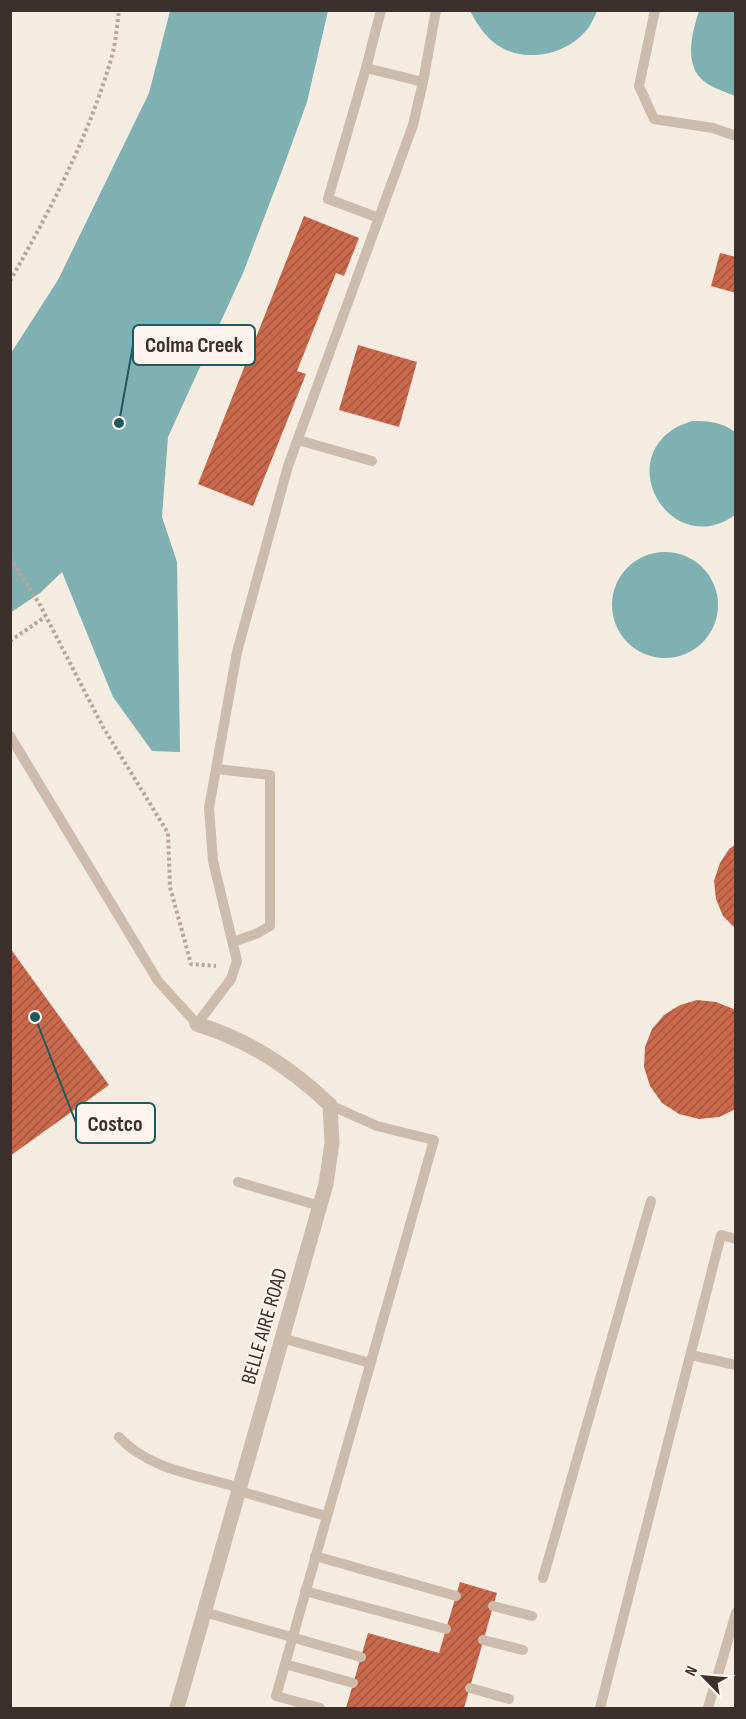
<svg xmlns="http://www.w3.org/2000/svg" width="746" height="1719" font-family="'Sofia Sans Condensed',sans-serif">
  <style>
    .water { fill: #7fb0b2 }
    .building { fill: url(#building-hatch) }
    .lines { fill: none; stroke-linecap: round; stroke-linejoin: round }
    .path { stroke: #b9a596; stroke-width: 4; stroke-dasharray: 3 3; stroke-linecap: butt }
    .service { stroke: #cdbbac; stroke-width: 10 }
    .minor { stroke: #cdbbac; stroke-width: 15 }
    .labels { text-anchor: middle; stroke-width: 4.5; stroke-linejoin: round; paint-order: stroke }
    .street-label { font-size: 21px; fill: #3b302b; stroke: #fbf5ee }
    .leader { fill: none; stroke: #1f5a5e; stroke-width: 2 }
    .callout-dot { fill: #1f5a5e; stroke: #fbf5ee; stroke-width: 2 }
    .callout { fill: #fbf5ee; stroke: #1f5a5e; stroke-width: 2 }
    .callout-label { font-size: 22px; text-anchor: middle; font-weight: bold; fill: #3b302b }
  </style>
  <defs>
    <pattern id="building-hatch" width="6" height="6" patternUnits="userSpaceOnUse" patternTransform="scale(1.5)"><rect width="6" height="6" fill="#c8694b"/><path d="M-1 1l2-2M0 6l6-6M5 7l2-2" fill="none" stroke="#a4573f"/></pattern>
  </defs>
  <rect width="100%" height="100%" fill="#f4ebe1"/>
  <g class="water">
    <path d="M170,11H328L307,102L283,168L243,273L168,437L162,517L177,562L180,752L152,751L113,697L62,572L40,593L10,613L11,353L58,280L149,93Z"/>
    <path d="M470,11H597C595,16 592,22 589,27C567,57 520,65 492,41C482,32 476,22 470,11Z"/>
    <path d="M699,11H735V96C726,92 713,88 705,82C683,66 692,33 699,11Z"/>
    <path d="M692,421C709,421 722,422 735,432V515C674,559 614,466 675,428C680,425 687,423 692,421Z"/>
    <circle cx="665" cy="605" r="53"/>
  </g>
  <g class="building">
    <path d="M304,216L359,238L344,276L336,273L297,371L306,374L253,506L198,484Z"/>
    <path d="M720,253L736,257V293L711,286Z"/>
    <path d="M358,345L417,362L399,427L339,410Z"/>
    <path d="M736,844V929L723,916L716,899L714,881L720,863L729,849Z"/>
    <path d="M10,948L109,1085L10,1156Z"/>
    <path d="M697,1000L716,1002L736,1010V1109L719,1117L699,1119L679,1114L662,1103L650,1086L644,1067L645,1047L652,1029L664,1015L680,1005Z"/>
    <path d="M460,1582L497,1593L464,1708H346L368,1633L439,1653Z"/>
  </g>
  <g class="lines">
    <g class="path">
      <path d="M10,281C51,209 89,136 112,56C116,41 117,25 119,10"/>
      <path d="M10,558L40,605L103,727L168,833L170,887L191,964L216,966"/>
      <path d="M10,641L45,617"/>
    </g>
    <g class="service">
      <path d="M655,10L639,86L654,119L713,128L736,136"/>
      <path d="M366,68L381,10"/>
      <path d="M423,82L436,10"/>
      <path d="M298,440L372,461"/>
      <path d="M10,736L158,981L197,1024L231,979L237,961L213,861L209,808L237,652L288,466L413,125L423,82L366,68L328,199L379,218"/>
      <path d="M217,769L270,775V926L258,933L233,942"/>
      <path d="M238,1182L320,1206"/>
      <path d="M282,1338L370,1363"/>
      <path d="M691,1355L736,1365"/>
      <path d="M119,1437C149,1470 199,1475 240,1488"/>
      <path d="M239,1491L326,1516"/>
      <path d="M315,1556L456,1596"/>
      <path d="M543,1578L651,1201"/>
      <path d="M305,1591L446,1629"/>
      <path d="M493,1606L532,1616"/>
      <path d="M204,1612L361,1657"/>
      <path d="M483,1640L523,1650"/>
      <path d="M285,1664L353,1683"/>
      <path d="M470,1688L509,1699"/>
      <path d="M320,1708L276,1696L434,1140L377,1126L330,1105"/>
      <path d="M600,1708L721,1235L736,1239"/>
      <path d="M708,1708L736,1613"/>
    </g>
    <path class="minor" d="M177,1708L326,1184L332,1143L330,1105C290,1067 250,1041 197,1024"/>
  </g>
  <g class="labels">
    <g class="street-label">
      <text transform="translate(264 1326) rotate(-74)" y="7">BELLE AIRE ROAD</text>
    </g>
  </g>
  <path class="leader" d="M119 423L133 345M35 1017L76 1123"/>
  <g class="callout-dot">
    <circle cx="119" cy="423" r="6"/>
    <circle cx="35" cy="1017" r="6"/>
  </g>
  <g class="callout">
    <rect x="133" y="325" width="122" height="40" rx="6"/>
    <rect x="76" y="1103" width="79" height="40" rx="6"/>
  </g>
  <g class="callout-label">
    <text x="194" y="352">Colma Creek</text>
    <text x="115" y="1131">Costco</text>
  </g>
  <rect width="746" height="1719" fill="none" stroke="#3b302b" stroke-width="24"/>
  <g transform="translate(704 1677) rotate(295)" stroke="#fbf5ee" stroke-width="4.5" paint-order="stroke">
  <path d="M0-4.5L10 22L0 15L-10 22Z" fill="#3b302b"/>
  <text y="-9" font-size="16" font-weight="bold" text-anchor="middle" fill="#3b302b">N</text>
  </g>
</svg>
